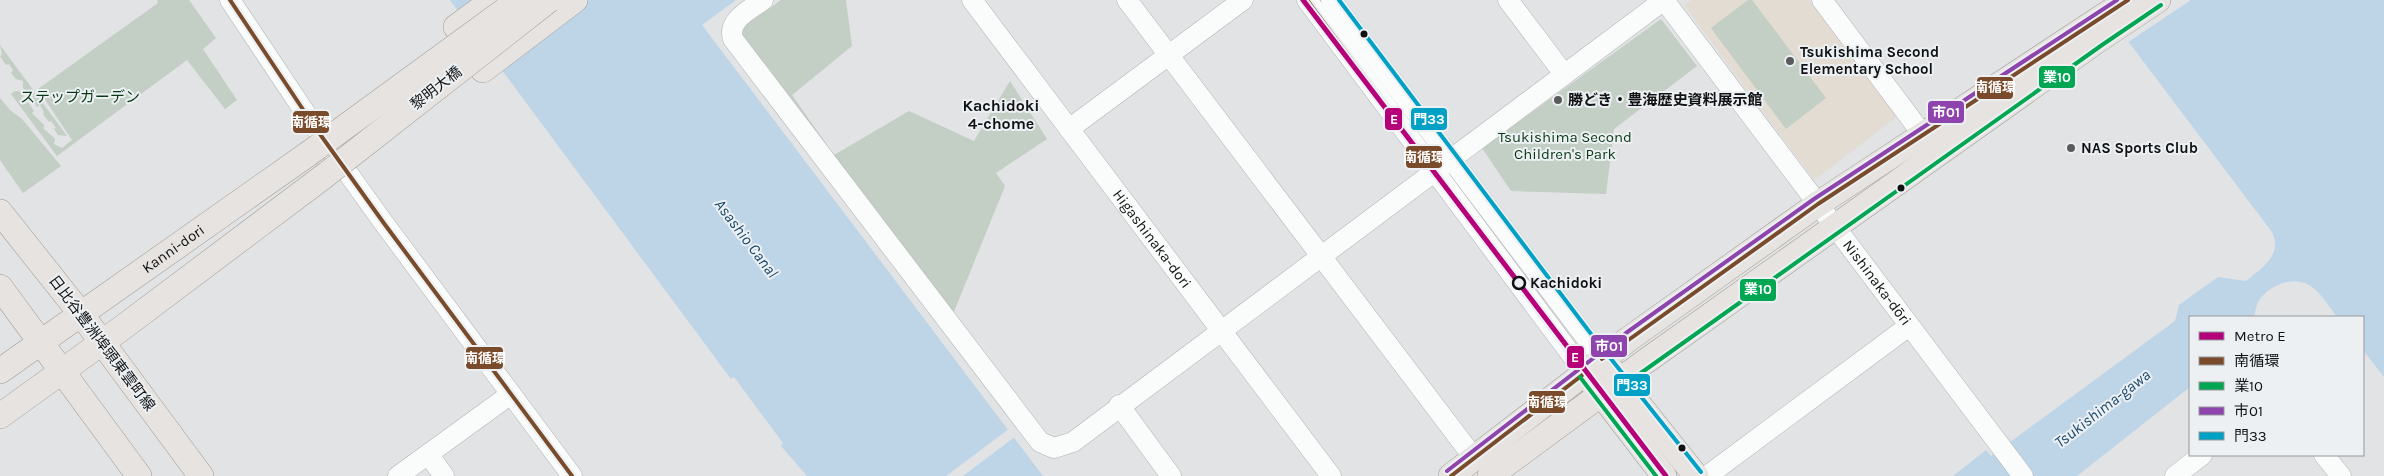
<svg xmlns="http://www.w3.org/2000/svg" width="2384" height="476" font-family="Karla,'Noto Sans JP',sans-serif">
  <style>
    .education { fill: #e2dcd2 }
    .green { fill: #c3cec5 }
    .water { fill: #bed4e7 }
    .pier { fill: #e1e3e5 }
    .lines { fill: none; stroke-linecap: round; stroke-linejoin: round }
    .minor-casing { stroke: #b2b3b5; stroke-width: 21 }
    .major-casing { stroke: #a19c96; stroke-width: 26 }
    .minor { stroke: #fafbfb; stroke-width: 20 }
    .major { stroke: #e6e3e0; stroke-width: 25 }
    .major-bridge-casing { stroke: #a19c96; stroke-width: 26; stroke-linecap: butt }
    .major-bridge { stroke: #e6e3e0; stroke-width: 25 }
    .bus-1-casing { stroke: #edf0f3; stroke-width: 8 }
    .bus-2-casing { stroke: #edf0f3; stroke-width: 8 }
    .bus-3-casing { stroke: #edf0f3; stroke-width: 8 }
    .bus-4-casing { stroke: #edf0f3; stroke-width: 8 }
    .bus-1 { stroke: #7a4b2a; stroke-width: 4 }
    .bus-2 { stroke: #00a651; stroke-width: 4 }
    .bus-3 { stroke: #8e44ad; stroke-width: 4 }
    .bus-4 { stroke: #01a1c5; stroke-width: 4 }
    .metro-1-casing { stroke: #edf0f3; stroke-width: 9 }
    .metro-1 { stroke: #b6007a; stroke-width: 5 }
    .bus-dot { fill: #111213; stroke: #edf0f3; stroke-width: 2 }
    .poi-dot { fill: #5a5b5c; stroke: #edf0f3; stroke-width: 2 }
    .stop-dot { fill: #edf0f3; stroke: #111213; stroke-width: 2.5 }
    .labels { text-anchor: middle; stroke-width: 4; stroke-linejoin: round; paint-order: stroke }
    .poi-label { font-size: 15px; font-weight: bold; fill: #111213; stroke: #edf0f3; text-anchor: start }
    .street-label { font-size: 15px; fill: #111213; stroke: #edf0f3 }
    .park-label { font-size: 15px; fill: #093915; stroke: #edf0f3 }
    .stop-label { font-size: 15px; font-weight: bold; fill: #111213; stroke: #edf0f3; text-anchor: start }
    .neighbourhood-label { font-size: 16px; font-weight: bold; fill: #111213; stroke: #edf0f3 }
    .water-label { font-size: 16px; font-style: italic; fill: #17476b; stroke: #edf0f3 }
    .line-badge { stroke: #edf0f3; stroke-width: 2 }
    .badge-label { font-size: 14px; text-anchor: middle; font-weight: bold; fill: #fff }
  </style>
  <rect width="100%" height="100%" fill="#e1e3e5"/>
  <path class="education" d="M1691,0H1809L1897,117L1814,180L1684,5Z"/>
  <g class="green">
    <path d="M157,0H189L216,38L203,49L237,100L225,109L187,60L57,156L11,94L15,91H19L24,96L21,98L26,104L28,102L34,111L32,113L45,126L43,128L55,139L54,144L62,148L72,140L38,89L158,3Z"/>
    <path d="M781,0H846L852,46L792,95L834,155L909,111L974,141L1010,81L1047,139L996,173L1005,186L951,319L735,33Z"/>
    <path d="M1748,0H1752L1826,98L1786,129L1711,28Z"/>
    <path d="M1661,19L1697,66L1614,129L1606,194L1511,191L1482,148Z"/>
    <path d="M0,45L67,136L58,135L54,129L56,128L51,121L49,122L43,114L44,112L40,105L37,107L32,100L34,98L23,88V81L16,79L11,73L13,70L9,64L6,65L0,56L2,55Z"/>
    <path d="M0,98L10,110L22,119L61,166L23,193L0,160Z"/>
  </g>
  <g class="water">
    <path d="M450,0H736L702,25L1043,476H807L781,446L783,443L734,377L731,379Z"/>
    <path d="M2097,0H2384V377L2363,350V317H2337C2329,307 2321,292 2309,285C2293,275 2267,286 2258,302C2256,307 2255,312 2254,317H2190V387L2077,476H1953L1986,450L1991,456L2175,321L2179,305L2218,277L2246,281C2262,268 2283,255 2272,232Z"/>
  </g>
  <g class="pier">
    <path d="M2095,0H2191L2127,43Z"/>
    <path d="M1010,428L1016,436L963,476H946Z"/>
  </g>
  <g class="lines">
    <defs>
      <g id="minor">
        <path d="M230,0L312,123L383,222L572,476"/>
        <path d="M763,0C750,10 727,20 733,39L1040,442L1054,448L1073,442L1664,0"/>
        <path id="s1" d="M972,0L1331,476"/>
        <path d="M1127,0L1474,458"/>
        <path d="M1307,0L1585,373"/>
        <path d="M1331,0L1602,359"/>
        <path d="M1508,0L1564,74"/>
        <path id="s2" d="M1664,0L2023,476"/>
        <path d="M1822,0L1923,135"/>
        <path d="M1069,129L1243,0"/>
        <path d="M1119,405L1171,476"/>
        <path d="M428,454L444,476"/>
        <path d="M2324,455L2341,476"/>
        <path d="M398,476L511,394"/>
        <path d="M1707,476L1909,326"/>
        <path d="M2175,476L2202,455"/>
      </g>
      <g id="major">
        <path d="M456,27L493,0"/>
        <path d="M483,70L575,0"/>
        <path d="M0,212L81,314L201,476"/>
        <path d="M0,287L139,476"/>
        <path d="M1609,367L1696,476"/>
        <path id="s3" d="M0,371L308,154"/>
        <path d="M1591,381L1664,476"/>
        <path d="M0,416L122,328L323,177"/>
        <path d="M1451,476L1630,338L1818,204L2128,0"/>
        <path d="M1490,476L1646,361L2098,40L2158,0"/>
      </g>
    </defs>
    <use href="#minor" class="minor-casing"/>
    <use href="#major" class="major-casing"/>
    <use href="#minor" class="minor"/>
    <use href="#major" class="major"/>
    <defs>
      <g id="major-bridge">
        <path d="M308,154L519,0"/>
        <path d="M323,177L549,0"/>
      </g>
    </defs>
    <use href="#major-bridge" class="major-bridge-casing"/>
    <use href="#major-bridge" class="major-bridge"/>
    <defs>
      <g id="bus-1">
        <path d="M230,0L312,123L383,222L572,476"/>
        <path d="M1307,0L1585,373L1451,476"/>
        <path d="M1602,359L1818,204L2128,0"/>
      </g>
      <g id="bus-2">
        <path d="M1580,377L1656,476"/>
        <path d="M1624,385L2102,45L2161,5"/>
      </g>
      <path id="bus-3" d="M1447,471L1626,333L1814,199L2117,0"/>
      <path id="bus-4" d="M1339,0L1588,330L1701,472"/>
    </defs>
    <use href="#bus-1" class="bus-1-casing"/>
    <use href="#bus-2" class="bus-2-casing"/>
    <use href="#bus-3" class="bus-3-casing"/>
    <use href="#bus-4" class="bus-4-casing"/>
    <use href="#bus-1" class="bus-1"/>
    <use href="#bus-2" class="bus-2"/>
    <use href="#bus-3" class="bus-3"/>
    <use href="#bus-4" class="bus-4"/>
    <defs>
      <path id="metro-1" d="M1303,0L1666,476"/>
    </defs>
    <use href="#metro-1" class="metro-1-casing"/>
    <use href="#metro-1" class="metro-1"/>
  </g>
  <g class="bus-dot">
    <circle cx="1364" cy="34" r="4.5"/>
    <circle cx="1901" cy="188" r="4.5"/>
    <circle cx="1682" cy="448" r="4.5"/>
  </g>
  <g class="poi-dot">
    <circle cx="1790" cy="61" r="5"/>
    <circle cx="1558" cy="100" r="5"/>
    <circle cx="2071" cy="148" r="5"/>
  </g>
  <circle class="stop-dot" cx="1519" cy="283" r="6"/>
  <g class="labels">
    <g class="poi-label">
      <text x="1800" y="57">Tsukishima Second<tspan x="1800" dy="17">Elementary School</tspan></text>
      <text x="1568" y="105">勝どき・豊海歴史資料展示館</text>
      <text x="2081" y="153">NAS Sports Club</text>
    </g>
    <g class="street-label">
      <text transform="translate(436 88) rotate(-38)" y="5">黎明大橋</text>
      <text dy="5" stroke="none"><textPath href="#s1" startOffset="299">Higashinaka-dori</textPath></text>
      <text dy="5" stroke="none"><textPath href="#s3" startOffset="212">Kanni-dori</textPath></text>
      <text dy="5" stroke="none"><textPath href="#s2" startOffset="354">Nishinaka-dōri</textPath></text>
      <text transform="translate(102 343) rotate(53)" y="5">日比谷豊洲埠頭東雲町線</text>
    </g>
    <g class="park-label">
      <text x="80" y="102">ステップガーデン</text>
      <text x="1565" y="142">Tsukishima Second<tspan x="1565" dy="17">Children's Park</tspan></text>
    </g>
    <g class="stop-label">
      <text x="1530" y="288">Kachidoki</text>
    </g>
    <g class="neighbourhood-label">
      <text x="1001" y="111">Kachidoki<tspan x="1001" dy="18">4-chome</tspan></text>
    </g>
    <g class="water-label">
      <text transform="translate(747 238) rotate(53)" y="6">Asashio Canal</text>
      <text transform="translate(2102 408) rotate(-38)" y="6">Tsukishima-gawa</text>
    </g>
  </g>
  <g class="line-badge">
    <rect x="2038" y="65" width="38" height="24" rx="5" fill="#00a651"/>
    <rect x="1976" y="76" width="38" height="24" rx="5" fill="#7a4b2a"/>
    <rect x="1927" y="100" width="38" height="24" rx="5" fill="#8e44ad"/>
    <rect x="1410" y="107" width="38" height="24" rx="5" fill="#01a1c5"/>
    <rect x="1384" y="107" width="19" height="24" rx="5" fill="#b6007a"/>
    <rect x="292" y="110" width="38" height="24" rx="5" fill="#7a4b2a"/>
    <rect x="1405" y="145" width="38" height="24" rx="5" fill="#7a4b2a"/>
    <rect x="1739" y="278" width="38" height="24" rx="5" fill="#00a651"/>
    <rect x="1590" y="334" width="38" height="24" rx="5" fill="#8e44ad"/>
    <rect x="1566" y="345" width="19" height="24" rx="5" fill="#b6007a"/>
    <rect x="465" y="346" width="39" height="24" rx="5" fill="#7a4b2a"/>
    <rect x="1613" y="373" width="38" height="24" rx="5" fill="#01a1c5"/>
    <rect x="1528" y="390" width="38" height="24" rx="5" fill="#7a4b2a"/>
  </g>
  <g class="badge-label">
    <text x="2057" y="82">業10</text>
    <text x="1995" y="92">南循環</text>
    <text x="1946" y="117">市01</text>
    <text x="1429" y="124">門33</text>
    <text x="1394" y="124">E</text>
    <text x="311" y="127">南循環</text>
    <text x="1424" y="162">南循環</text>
    <text x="1758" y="294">業10</text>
    <text x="1609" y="351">市01</text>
    <text x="1575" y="362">E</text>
    <text x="485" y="363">南循環</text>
    <text x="1632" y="390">門33</text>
    <text x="1547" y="407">南循環</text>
  </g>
  <rect x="2189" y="316" width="175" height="140" fill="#edf0f3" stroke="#959799"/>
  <rect x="2199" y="332" width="25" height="8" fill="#b6007a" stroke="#959799"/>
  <text x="2234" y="341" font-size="15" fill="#111213">Metro E</text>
  <rect x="2199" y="357" width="25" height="8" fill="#7a4b2a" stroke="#959799"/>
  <text x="2234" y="366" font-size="15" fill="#111213">南循環</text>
  <rect x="2199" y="382" width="25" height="8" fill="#00a651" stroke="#959799"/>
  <text x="2234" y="391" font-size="15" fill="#111213">業10</text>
  <rect x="2199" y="407" width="25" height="8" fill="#8e44ad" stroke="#959799"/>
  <text x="2234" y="416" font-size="15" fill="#111213">市01</text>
  <rect x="2199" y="432" width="25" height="8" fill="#01a1c5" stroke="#959799"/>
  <text x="2234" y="441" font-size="15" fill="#111213">門33</text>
</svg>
